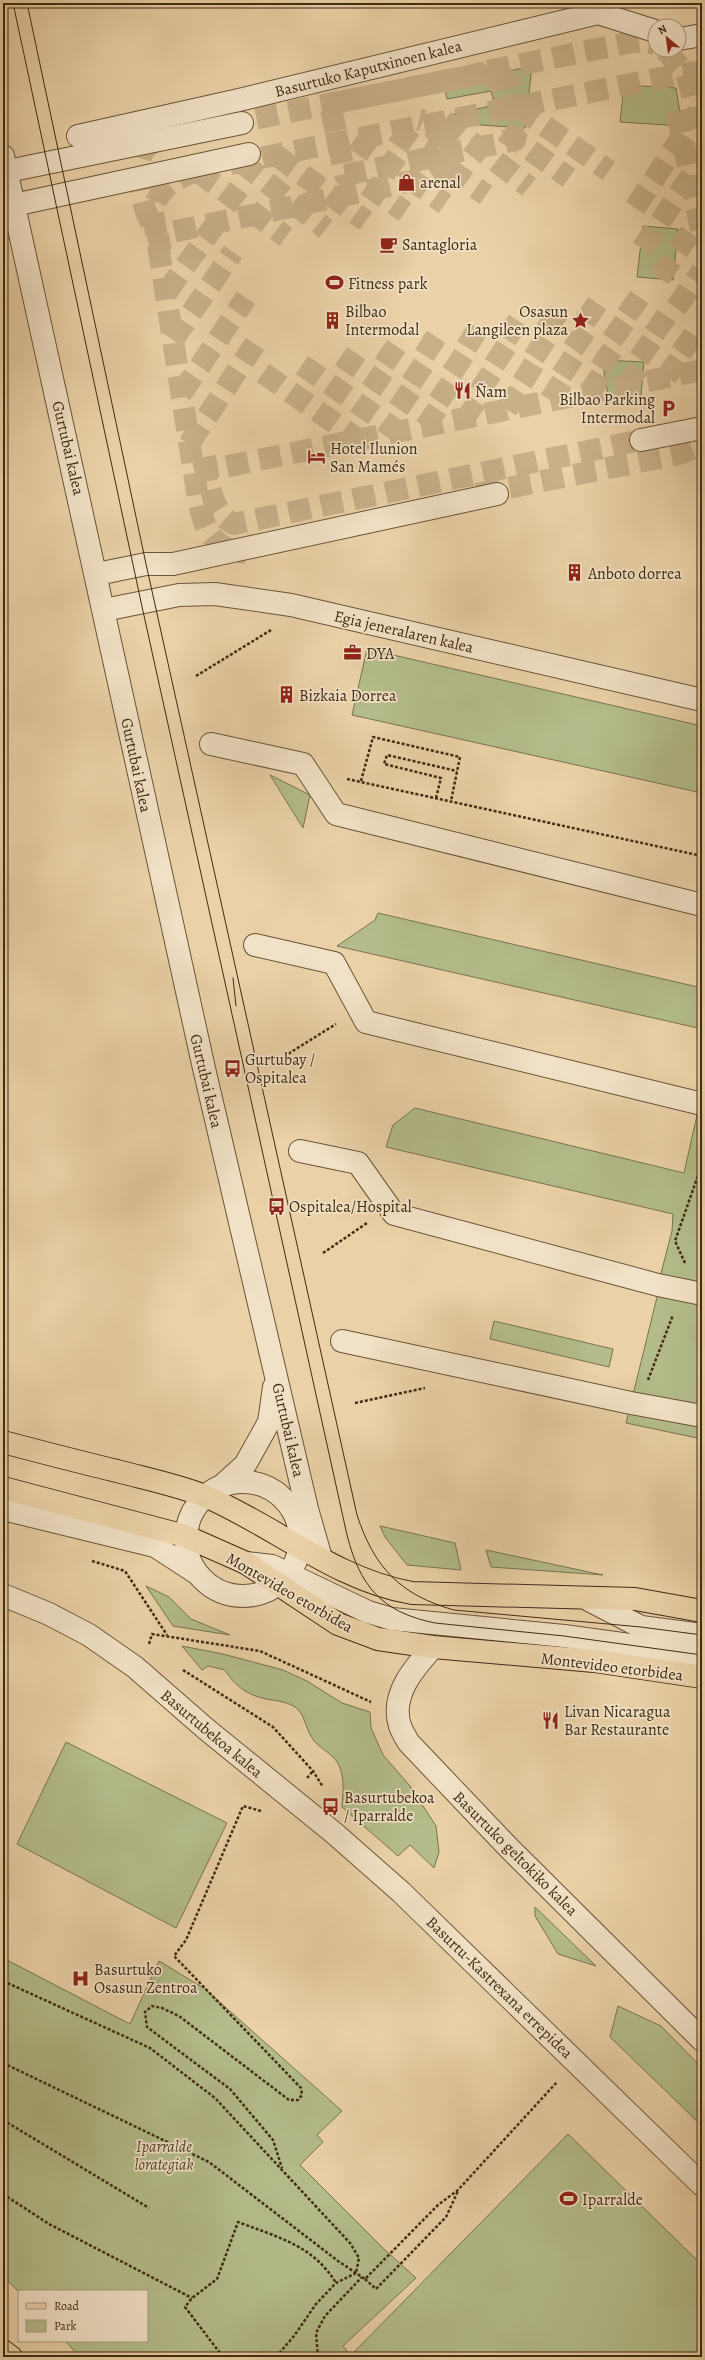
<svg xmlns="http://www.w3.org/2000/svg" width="705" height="2360" font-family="Alegreya,serif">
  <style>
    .green { fill: #b3bc8a; stroke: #7a744e }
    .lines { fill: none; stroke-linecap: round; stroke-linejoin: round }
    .minor-tunnel { stroke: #c8b089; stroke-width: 22; stroke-dasharray: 22 11; stroke-linecap: butt }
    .minor-casing { stroke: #6b5538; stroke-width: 24 }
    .major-casing { stroke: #412c13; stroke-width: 24 }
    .highway-casing { stroke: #412c13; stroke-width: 24 }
    .path { stroke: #412c13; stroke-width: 2.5; stroke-dasharray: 3 2; stroke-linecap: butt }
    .minor { stroke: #f1e1c6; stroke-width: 22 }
    .major { stroke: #ead1a7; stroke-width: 22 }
    .highway { stroke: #ead1a7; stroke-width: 22 }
    .tram { stroke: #412c13; stroke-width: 1 }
    .labels { text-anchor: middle; stroke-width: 3.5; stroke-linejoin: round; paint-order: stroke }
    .street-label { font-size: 16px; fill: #412c13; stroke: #f1e1c6 }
    .poi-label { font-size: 16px; fill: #412c13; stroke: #f1e1c6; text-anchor: start }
    .park-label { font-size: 16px; font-style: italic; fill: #58492b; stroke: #f1e1c6 }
  </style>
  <rect width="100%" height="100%" fill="#ead1a7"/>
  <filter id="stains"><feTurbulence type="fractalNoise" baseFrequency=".005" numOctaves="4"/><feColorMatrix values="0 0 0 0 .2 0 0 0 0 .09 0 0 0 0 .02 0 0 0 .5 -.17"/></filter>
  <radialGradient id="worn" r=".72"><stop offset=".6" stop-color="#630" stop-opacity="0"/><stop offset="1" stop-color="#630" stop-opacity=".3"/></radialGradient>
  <g class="green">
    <path d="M532,66L525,128L451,123L450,115L495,105L491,91L447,99L444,85Z"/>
    <path d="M624,85L676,88L682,126L620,122Z"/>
    <path d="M643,226L678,229L673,280L637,277Z"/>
    <path d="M602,360L644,362L641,396L609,402Z"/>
    <path d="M367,649L702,726V793L352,715Z"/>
    <path d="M270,775L310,795L303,828Z"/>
    <path d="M378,913L702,988V1029L337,946L375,920Z"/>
    <path d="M702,1093V1439L626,1423L658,1293V1285L672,1231L673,1214L386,1147L393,1125L415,1108L684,1173Z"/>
    <path d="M494,1321L613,1349L609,1367L490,1339Z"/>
    <path d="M380,1526L455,1543L461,1570L407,1565L385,1537Z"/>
    <path d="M486,1550L603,1575L491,1567Z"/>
    <path d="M146,1586L169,1597L191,1619L230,1635L173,1626Z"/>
    <path d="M182,1646L223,1654L283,1670L307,1681L342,1703L370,1712L371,1728L383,1755L410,1786L436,1826L439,1852L434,1868L410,1845L398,1856L342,1807C343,1790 346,1770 333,1757C325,1749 316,1746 311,1736C305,1727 305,1714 295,1707C285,1701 277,1701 266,1699C247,1695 235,1686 225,1670L208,1666L202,1670Z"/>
    <path d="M66,1742L227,1823L176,1928L17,1844Z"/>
    <path d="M535,1907L596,1966L558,1954L535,1916Z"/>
    <path d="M3,1958L130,2024L159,1961L205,1989L342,2111L317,2135L323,2142L300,2165L385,2250L416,2278L343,2346L352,2357H80L65,2341H147V2291L19,2292L3,2276Z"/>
    <path d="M618,2006L661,2026L702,2068V2126L610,2037Z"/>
    <path d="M568,2134L702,2265V2357H357L353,2353Z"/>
  </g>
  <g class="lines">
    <g class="minor-tunnel">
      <path d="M665,50L686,73L701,127"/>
      <path d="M488,71L627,43L643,41L655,44"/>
      <path d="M518,107L609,171"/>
      <path d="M677,111L702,235"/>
      <path d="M444,121L529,187"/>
      <path d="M224,125L475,75L491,77L503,86L515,140L345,175L330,104L488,72H499L511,84L520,121"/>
      <path d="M395,131L486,195"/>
      <path d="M504,131L569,178"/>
      <path d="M355,139L445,204"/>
      <path d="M276,155L366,221"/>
      <path d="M241,162L326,229"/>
      <path d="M230,164L686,73L702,72"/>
      <path d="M197,171L286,237"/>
      <path d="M199,171C177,177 156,189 153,213L194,473L702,370"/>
      <path d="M367,185L405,212"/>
      <path d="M635,208L698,112"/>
      <path d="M151,222C145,212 143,203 141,192C136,166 136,146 166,137"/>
      <path d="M642,249L695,170"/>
      <path d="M161,251L158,235L422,179C428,177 434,175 438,170C451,153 439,125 419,120"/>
      <path d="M659,278L702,216"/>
      <path d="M166,293L217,222"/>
      <path d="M624,300L702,354"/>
      <path d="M582,306L682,375"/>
      <path d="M676,308L702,271"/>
      <path d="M543,315L641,383"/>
      <path d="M503,324L604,390"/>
      <path d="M463,332L567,398"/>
      <path d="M173,340L233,252"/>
      <path d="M421,340L523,407"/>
      <path d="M381,349L479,416"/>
      <path d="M341,356L440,424"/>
      <path d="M302,365L399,432"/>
      <path d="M263,373L359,440"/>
      <path d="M181,394L246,298"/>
      <path d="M189,444L255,344"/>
      <path d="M205,457C210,481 210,513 234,524L641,440"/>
      <path d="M194,473C200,509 201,549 246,553"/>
      <path d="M477,494L679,454L702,445"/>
    </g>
    <defs>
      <g id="minor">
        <path d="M679,39L702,35"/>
        <path d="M78,136L239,100L598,13L655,31"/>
        <path d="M3,156L203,1064L307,1509L321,1558"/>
        <path d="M3,172L242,123"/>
        <path d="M14,205L249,154"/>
        <path d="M641,440L702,428"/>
        <path d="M97,574L146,564H173L497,494"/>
        <path d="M104,610L179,595L215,594L291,605L702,700"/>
        <path d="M211,744L303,764L336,814L702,905"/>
        <path d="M255,945L334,963L366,1022L702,1104"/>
        <path d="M300,1151L358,1163L394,1214L658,1285L702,1294"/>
        <path d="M342,1341L631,1403L702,1416"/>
        <circle cx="243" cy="1539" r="57"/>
        <path d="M224,1484L245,1465L269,1422L274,1387"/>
        <path d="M3,1509L155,1546L195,1572"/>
        <path d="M246,1563L272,1566L368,1612L392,1619L564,1636L702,1655"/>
        <path d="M3,1595L49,1614L89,1635L135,1667L206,1729L334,1833L401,1892L702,2185"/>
        <path d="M589,1600L641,1627L702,1635"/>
        <path d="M433,1647C414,1668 390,1695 400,1726C402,1732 406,1738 409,1743L508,1847L702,2040"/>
      </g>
      <g id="major">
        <path d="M3,1442C41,1452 79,1462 117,1471C147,1479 177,1485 205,1496C275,1526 336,1580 412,1593L635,1599L702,1611"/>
        <path d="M3,1488L185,1536L246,1563L338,1624L378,1639L433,1647L594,1661L702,1677"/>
      </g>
      <path id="highway" d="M3,2351L11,2357"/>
    </defs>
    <use href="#minor" class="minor-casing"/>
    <use href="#major" class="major-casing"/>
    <use href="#highway" class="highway-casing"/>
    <g class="path">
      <path d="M196,676L271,630"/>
      <path d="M347,779L702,856"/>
      <path d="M361,781L373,737L460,757L451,801"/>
      <path d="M436,798L441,778L384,764L387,755L457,771"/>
      <path d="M280,1059L336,1024"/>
      <path d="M323,1253L367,1223"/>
      <path d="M685,1263L675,1241L702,1164"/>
      <path d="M648,1380L673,1315"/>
      <path d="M355,1403L425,1388"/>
      <path d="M92,1561L125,1571L167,1635"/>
      <path d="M149,1644L152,1634L260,1651L371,1702"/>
      <path d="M183,1670L273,1727L313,1771L323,1787"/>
      <path d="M307,1778L313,1771"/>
      <path d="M261,1811L243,1806L186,1940L174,1956L301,2088L302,2095L298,2100H289L179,2016L162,2008L152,2006L145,2012L147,2027L230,2089L273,2140L282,2168"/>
      <path d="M3,1981L150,2048L215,2098L350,2243L359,2258L356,2273"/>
      <path d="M3,2063L209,2162L338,2261L365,2279L438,2205L458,2190L557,2082"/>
      <path d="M3,2120L149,2208"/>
      <path d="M3,2194L49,2224L192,2298"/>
      <path d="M365,2279L376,2289L446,2217L458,2191"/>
      <path d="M223,2357L185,2307L192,2298L217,2279L238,2222C277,2237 313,2245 336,2283"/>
      <path d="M276,2357L294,2336L316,2304L336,2283L356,2273"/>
      <path d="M318,2357L316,2333L325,2316L362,2277"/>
    </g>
    <use href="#minor" class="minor"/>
    <use href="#major" class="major"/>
    <use href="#highway" class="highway"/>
    <g class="tram">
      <path d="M13,3L141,602L347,1535C360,1586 381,1612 435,1623L564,1636L702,1655"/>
      <path d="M27,3L146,564L357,1515C374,1567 400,1595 454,1610L641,1627L702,1635"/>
      <path d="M233,978L236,1006"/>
    </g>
  </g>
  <defs>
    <symbol id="shop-bare" viewBox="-9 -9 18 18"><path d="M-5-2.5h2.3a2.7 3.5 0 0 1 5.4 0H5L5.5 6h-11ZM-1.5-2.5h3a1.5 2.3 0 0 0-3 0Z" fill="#8f2418" stroke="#f1e1c6" stroke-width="2.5" paint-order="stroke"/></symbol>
    <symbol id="cafe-bare" viewBox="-9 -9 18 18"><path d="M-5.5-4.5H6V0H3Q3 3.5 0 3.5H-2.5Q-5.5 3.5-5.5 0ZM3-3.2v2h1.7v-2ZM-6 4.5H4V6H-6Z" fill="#8f2418" stroke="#f1e1c6" stroke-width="2.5" paint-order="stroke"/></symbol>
    <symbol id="stadium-bare" viewBox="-9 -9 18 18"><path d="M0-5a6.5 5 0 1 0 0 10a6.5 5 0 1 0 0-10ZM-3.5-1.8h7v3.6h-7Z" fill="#8f2418" stroke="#f1e1c6" stroke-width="2.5" paint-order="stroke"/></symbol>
    <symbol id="building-bare" viewBox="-9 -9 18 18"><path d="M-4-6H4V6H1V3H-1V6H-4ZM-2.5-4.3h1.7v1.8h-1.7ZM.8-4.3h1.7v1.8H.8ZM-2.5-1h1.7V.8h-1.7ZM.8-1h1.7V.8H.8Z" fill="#8f2418" stroke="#f1e1c6" stroke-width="2.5" paint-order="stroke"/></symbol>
    <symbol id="sight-bare" viewBox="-9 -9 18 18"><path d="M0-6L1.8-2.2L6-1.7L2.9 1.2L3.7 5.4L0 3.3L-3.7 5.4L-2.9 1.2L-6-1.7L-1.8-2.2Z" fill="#8f2418" stroke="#f1e1c6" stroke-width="2.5" paint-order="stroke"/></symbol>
    <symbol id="restaurant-bare" viewBox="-9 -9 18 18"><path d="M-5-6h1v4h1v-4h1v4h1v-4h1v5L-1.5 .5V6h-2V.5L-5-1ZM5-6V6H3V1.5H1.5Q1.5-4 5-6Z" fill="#8f2418" stroke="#f1e1c6" stroke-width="2.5" paint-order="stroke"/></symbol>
    <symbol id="parking-bare" viewBox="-9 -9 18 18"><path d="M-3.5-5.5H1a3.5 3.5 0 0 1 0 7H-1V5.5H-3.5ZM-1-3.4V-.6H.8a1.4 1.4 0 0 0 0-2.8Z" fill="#8f2418" stroke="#f1e1c6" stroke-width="2.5" paint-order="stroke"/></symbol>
    <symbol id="hotel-bare" viewBox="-9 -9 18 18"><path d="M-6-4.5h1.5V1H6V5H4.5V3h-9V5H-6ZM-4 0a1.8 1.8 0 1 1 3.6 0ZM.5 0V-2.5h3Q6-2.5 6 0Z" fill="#8f2418" stroke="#f1e1c6" stroke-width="2.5" paint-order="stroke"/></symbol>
    <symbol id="office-bare" viewBox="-9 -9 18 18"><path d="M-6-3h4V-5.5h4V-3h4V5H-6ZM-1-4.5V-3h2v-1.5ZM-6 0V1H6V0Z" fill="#8f2418" stroke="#f1e1c6" stroke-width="2.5" paint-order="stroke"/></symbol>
    <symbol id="bus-bare" viewBox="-9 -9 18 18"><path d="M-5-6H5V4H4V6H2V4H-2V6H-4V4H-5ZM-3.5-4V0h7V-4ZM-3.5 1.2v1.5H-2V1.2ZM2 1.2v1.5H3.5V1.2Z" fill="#8f2418" stroke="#f1e1c6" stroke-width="2.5" paint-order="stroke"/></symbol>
    <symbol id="hospital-bare" viewBox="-9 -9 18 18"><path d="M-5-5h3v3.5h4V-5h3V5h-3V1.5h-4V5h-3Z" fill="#8f2418" stroke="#f1e1c6" stroke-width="2.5" paint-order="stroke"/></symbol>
  </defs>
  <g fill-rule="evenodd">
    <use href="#shop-bare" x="394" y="170" width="25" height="25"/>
    <use href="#cafe-bare" x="376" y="232" width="25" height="25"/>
    <use href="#stadium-bare" x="322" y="270" width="25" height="25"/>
    <use href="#building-bare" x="320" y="308" width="25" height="25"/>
    <use href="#sight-bare" x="568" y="308" width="25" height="25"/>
    <use href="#restaurant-bare" x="450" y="378" width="25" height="25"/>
    <use href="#parking-bare" x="656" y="396" width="25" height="25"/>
    <use href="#hotel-bare" x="304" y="444" width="25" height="25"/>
    <use href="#building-bare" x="562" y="560" width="25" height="25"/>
    <use href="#office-bare" x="340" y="640" width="25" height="25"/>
    <use href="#building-bare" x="274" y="682" width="25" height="25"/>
    <use href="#bus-bare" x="220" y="1056" width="25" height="25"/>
    <use href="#bus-bare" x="264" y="1194" width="25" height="25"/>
    <use href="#restaurant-bare" x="538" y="1708" width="25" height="25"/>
    <use href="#bus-bare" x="318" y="1794" width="25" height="25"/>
    <use href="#hospital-bare" x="68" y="1966" width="25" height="25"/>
    <use href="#stadium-bare" x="556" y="2186" width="25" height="25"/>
  </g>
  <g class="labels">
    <g class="street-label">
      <text transform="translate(368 68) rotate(-14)" y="6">Basurtuko Kaputxinoen kalea</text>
      <text transform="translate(69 448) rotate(77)" y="6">Gurtubai kalea</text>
      <text transform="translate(404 631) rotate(13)" y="6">Egia jeneralaren kalea</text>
      <text transform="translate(137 765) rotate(78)" y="6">Gurtubai kalea</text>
      <text transform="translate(207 1081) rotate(77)" y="6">Gurtubai kalea</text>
      <text transform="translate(289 1430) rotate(77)" y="6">Gurtubai kalea</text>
      <text transform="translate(290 1592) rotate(30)" y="6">Montevideo etorbidea</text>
      <text transform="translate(612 1666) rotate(7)" y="6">Montevideo etorbidea</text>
      <text transform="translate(212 1733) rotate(40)" y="6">Basurtubekoa kalea</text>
      <text transform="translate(516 1853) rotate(45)" y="6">Basurtuko geltokiko kalea</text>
      <text transform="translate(500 1987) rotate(44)" y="6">Basurtu-Kastrexana errepidea</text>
    </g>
    <g class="poi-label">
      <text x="420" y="188">arenal</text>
      <text x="402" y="250">Santagloria</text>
      <text x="348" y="289">Fitness park</text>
      <text x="345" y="317">Bilbao<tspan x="345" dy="18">Intermodal</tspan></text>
      <text x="568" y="317" text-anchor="end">Osasun<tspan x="568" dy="18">Langileen plaza</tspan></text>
      <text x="475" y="397">Ñam</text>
      <text x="655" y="405" text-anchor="end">Bilbao Parking<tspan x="655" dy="18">Intermodal</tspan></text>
      <text x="330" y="454">Hotel Ilunion<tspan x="330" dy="18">San Mamés</tspan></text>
      <text x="588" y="579">Anboto dorrea</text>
      <text x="366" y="659">DYA</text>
      <text x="299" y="701">Bizkaia Dorrea</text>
      <text x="245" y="1065">Gurtubay /<tspan x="245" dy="18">Ospitalea</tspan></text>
      <text x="289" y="1212">Ospitalea/Hospital</text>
      <text x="564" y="1717">Livan Nicaragua<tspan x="564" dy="18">Bar Restaurante</tspan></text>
      <text x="344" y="1803">Basurtubekoa<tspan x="344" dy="18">/ Iparralde</tspan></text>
      <text x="94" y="1975">Basurtuko<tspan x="94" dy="18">Osasun Zentroa</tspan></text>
      <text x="582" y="2205">Iparralde</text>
    </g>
    <g class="park-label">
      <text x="164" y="2152">Iparralde<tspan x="164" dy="18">lorategiak</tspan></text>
    </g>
  </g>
  <rect width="705" height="2360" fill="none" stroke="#ead1a7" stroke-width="16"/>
  <rect x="4" y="4" width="697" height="2352" fill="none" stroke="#412c13" stroke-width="2"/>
  <rect x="8" y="8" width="689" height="2344" fill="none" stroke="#412c13"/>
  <rect x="18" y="2290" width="130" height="52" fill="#f1e1c6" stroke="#ab997e"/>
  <rect x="26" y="2303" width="20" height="6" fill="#ead1a7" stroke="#ab997e"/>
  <text x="54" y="2310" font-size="12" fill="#412c13">Road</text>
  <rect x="26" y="2320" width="20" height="12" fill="#b3bc8a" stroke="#ab997e"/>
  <text x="54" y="2330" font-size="12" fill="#412c13">Park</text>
  <g transform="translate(667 38) rotate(331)"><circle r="19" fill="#f1e1c6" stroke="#ab997e"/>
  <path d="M0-3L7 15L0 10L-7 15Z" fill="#8f2418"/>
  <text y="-6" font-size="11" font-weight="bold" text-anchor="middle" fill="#412c13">N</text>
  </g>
  <rect width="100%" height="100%" filter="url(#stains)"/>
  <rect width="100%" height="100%" fill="url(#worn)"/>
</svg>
